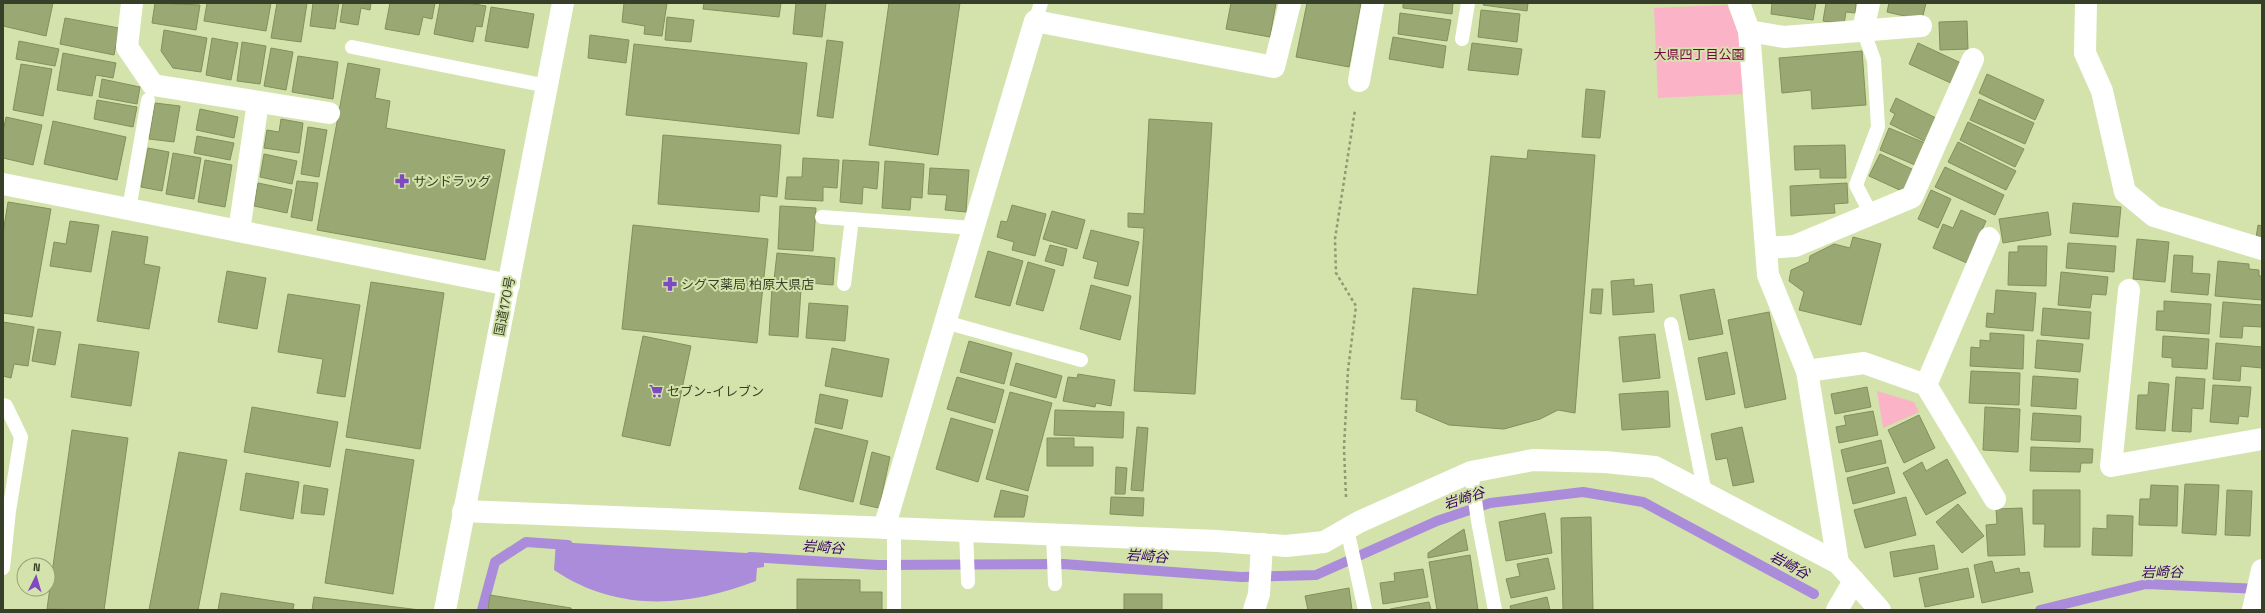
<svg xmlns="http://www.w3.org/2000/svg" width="2265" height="613" font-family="'Space Grotesk','Noto Sans JP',sans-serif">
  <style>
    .green { fill: #fbb3c7 }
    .water { fill: #aa8cda }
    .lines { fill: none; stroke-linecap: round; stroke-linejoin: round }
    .stream { stroke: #aa8cda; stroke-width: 10 }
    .building { fill: #9aa973; stroke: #82905b }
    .path { stroke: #8e9a71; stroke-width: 2.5; stroke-dasharray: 3 3; stroke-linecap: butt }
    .lane { stroke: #fff; stroke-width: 14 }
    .street { stroke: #fff; stroke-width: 22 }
    .secondary { stroke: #fff; stroke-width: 22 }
    .highway { stroke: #fff; stroke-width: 22 }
    .labels { text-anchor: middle; stroke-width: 4; stroke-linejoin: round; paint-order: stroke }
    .park-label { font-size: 13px; fill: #78063c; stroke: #d3e3ab }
    .poi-label { font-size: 13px; fill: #383f28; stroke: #d3e3ab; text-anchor: start }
    .street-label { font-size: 13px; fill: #383f28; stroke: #d3e3ab }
    .water-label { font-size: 14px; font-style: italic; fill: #390565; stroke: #d3e3ab }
  </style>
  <rect width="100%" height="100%" fill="#d3e3ab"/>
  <g class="green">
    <path d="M1727,5L1740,36L1745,94L1658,98L1654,8Z"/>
    <path d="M1877,391L1914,402L1919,412L1883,428Z"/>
  </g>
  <path class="water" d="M556,542L764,554V567L757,568L756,581C687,607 618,613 554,570Z"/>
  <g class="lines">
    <g class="stream">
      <path d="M750,557L878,565L1063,564L1241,577L1316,575L1437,521L1490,503L1583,492L1643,502L1814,594"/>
      <path d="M482,610L495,562L526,542L568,545"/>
      <path d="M2040,610L2146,584L2260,589"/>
    </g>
  </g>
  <g class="building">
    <path d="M3,3H53L46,36L3,26Z"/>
    <path d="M155,3L200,5L196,30L152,23Z"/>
    <path d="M207,3H271L266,31L204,21Z"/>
    <path d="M277,3H307L301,42L271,38Z"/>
    <path d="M313,3H339L335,29L310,26Z"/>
    <path d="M343,3H371L370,10L361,8L358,25L340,22Z"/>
    <path d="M390,3H435L432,19L423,17L419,35L385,29Z"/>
    <path d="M440,3H468L486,6L482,27L476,26L473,42L434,34Z"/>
    <path d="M624,3H667L662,36L644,34L645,26L622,22Z"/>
    <path d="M704,3H781L779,17L703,9Z"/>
    <path d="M796,3H826L822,37L793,34Z"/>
    <path d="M889,3H960L938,155L869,145Z"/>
    <path d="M1231,3H1276L1270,37L1226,29Z"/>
    <path d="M1307,3H1361L1349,67L1296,57Z"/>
    <path d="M1403,3H1453L1452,14L1403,8Z"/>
    <path d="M1484,3H1528L1527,11L1483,5Z"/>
    <path d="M1772,3H1816L1813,20L1771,14Z"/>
    <path d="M1826,3H1856L1855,13L1846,12L1844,24L1823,21Z"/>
    <path d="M1889,3H1926L1922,20L1887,12Z"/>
    <path d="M491,7L534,14L528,48L485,41Z"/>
    <path d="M1481,10L1520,14L1517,42L1478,37Z"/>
    <path d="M1400,13L1451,20L1447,41L1398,34Z"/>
    <path d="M667,17L694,20L691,42L665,40Z"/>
    <path d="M65,18L119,28L114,55L60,44Z"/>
    <path d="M1967,21L1968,49L1940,50L1939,22Z"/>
    <path d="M164,30L207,38L201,72L173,68L161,51Z"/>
    <path d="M590,35L629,40L626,63L588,58Z"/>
    <path d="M1393,37L1446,46L1443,68L1389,59Z"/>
    <path d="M212,38L238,43L231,80L206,75Z"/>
    <path d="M827,40L843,42L833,118L817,116Z"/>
    <path d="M19,41L59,49L55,66L16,59Z"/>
    <path d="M242,42L266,46L260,84L237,81Z"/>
    <path d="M1472,43L1522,49L1518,75L1468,70Z"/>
    <path d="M1918,43L1961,63L1953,84L1909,64Z"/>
    <path d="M634,44L807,63L799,134L626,115Z"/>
    <path d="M271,48L293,52L286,90L264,86Z"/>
    <path d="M1862,51L1866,105L1812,109L1811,90L1782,93L1779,58Z"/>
    <path d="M63,53L116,63L113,78L96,75L92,96L57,90Z"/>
    <path d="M298,56L338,62L333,99L292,92Z"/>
    <path d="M348,63L380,69L375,98L390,101L386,128L505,150L485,260L317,230Z"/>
    <path d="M21,64L52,69L43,116L13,110Z"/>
    <path d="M1987,74L2044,100L2035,120L1979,93Z"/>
    <path d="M102,79L140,87L137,104L99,97Z"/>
    <path d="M1586,89L1605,91L1600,138L1582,137Z"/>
    <path d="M1896,98L1940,120L1928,143L1890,124L1895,114L1890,111Z"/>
    <path d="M1979,99L2034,123L2025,144L1970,120Z"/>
    <path d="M97,100L137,107L133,127L94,119Z"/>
    <path d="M155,103L180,106L174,142L149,139Z"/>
    <path d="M200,109L238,117L234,138L196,130Z"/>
    <path d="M6,117L42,125L33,165L3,158V132Z"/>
    <path d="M281,119L303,123L299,153L264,148L267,130L279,132Z"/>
    <path d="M1149,119L1212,123L1195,394L1134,391L1144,228L1128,227V213L1144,214Z"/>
    <path d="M53,121L126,137L117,180L44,164Z"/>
    <path d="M1968,122L2024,149L2015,167L1960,140Z"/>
    <path d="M308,127L327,130L319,177L301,174Z"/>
    <path d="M1889,128L1925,143L1915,165L1880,150Z"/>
    <path d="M663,135L781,145L777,197L760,195L759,212L658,204Z"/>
    <path d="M197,136L234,143L230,160L194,153Z"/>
    <path d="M1958,142L2016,171L2006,190L1948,162Z"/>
    <path d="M1845,145L1846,178H1820V169L1795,170L1794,146Z"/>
    <path d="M148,148L169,152L162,191L141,187Z"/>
    <path d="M1528,150L1595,155L1575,413L1558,410L1540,419L1504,429L1449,425L1416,411L1417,400L1401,399L1413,288L1477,295L1491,156L1527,159Z"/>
    <path d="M173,153L201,158L194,199L166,194Z"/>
    <path d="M264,154L297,161L292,184L260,177Z"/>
    <path d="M1880,154L1914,170L1904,192L1869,176Z"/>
    <path d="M803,158L839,160L837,188L823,187V201L785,199L787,177H802Z"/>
    <path d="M205,160L232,165L225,207L198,202Z"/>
    <path d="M843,160L879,162L877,189L863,187L862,204L840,202Z"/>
    <path d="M885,161L924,164L922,198L911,197L910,210L882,208Z"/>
    <path d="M1945,167L2004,195L1995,215L1935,187Z"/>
    <path d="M930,168L969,170L966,212L945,210L947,195L928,194Z"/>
    <path d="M297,181L318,183L312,221L291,217Z"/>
    <path d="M258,183L292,190L287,213L254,206Z"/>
    <path d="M1847,183L1848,203L1834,204L1835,213L1791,216L1790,186Z"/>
    <path d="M1931,190L1951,199L1938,228L1918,219Z"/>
    <path d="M8,202L51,209L32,317L3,313V233Z"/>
    <path d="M2073,203L2121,207L2118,237L2070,233Z"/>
    <path d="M1012,205L1046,214L1035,256L1012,250L1014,242L997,237L1001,221L1007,222Z"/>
    <path d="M780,206L816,208L813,251L778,249Z"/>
    <path d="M1961,210L1986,221L1967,263L1933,248L1943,224L1953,228Z"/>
    <path d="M1052,211L1085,220L1077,249L1043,239Z"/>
    <path d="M2048,212L2051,235L2003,243L1999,219Z"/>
    <path d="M70,221L99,225L91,272L50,266L54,242L66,244Z"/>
    <path d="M633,225L768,239L757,343L622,329Z"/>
    <path d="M2258,225L2262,226V239L2256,238Z"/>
    <path d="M1091,230L1139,242L1128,286L1094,278L1098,262L1083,258Z"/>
    <path d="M112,231L148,237L144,264L160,267L149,329L97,321Z"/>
    <path d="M1853,237L1881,244L1861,325L1799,310L1804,292L1789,281L1791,270L1809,262L1810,256L1834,244L1850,248Z"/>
    <path d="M2137,239L2169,242L2165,282L2133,279Z"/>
    <path d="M2068,243L2116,246L2114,272L2066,268Z"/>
    <path d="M1050,245L1067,249L1063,266L1045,261Z"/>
    <path d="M2018,246H2047L2046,286L2008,285L2009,252H2018Z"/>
    <path d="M988,251L1023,261L1010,306L975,297Z"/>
    <path d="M777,253L835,258L833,285L774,280Z"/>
    <path d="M2174,255L2193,256L2192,273L2210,274L2208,295L2171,292Z"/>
    <path d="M2218,261L2249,264V269L2259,270V276H2262V300L2215,296Z"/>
    <path d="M1028,262L1055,270L1043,311L1016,304Z"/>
    <path d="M227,271L266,278L257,329L218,322Z"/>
    <path d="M2061,272L2108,277L2106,295L2092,294L2090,308L2058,305Z"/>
    <path d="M1634,279V286L1652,284L1654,312L1613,315L1611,281Z"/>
    <path d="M371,282L444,293L420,449L346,437Z"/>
    <path d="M1091,285L1131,296L1120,340L1080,329Z"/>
    <path d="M772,287L801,288L798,337L769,335Z"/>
    <path d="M1592,289H1603L1601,314L1590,313Z"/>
    <path d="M1714,289L1723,334L1689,340L1680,295Z"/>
    <path d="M1996,290L2036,293L2033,331L1986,327L1987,313L1994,314Z"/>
    <path d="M288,294L360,305L345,397L317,393L323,359L278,352Z"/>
    <path d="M2164,301L2211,304L2209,334L2156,330L2157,311H2164Z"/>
    <path d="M2223,302L2262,305V327L2243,326L2242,338L2220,337Z"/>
    <path d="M809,303L848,306L845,341L806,338Z"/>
    <path d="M2043,308L2091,312L2089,339L2041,335Z"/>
    <path d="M1769,312L1786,399L1745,408L1728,320Z"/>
    <path d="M3,322L34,327L28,366L14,364L11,378L3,376Z"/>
    <path d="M38,329L61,332L55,365L32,361Z"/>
    <path d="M1990,333L2024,335L2023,369L1970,366L1971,347L1980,348V340L1990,341Z"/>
    <path d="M1655,334L1660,378L1623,382L1619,337Z"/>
    <path d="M643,336L691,346L670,446L622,436Z"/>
    <path d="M2163,336L2209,339L2207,369L2172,367V358L2162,357Z"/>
    <path d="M2037,340L2083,344L2080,372L2035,368Z"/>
    <path d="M969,341L1012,353L1004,384L960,372Z"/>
    <path d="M2216,343L2262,347V368L2241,366L2240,381L2213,379Z"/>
    <path d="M79,344L139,352L131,406L71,397Z"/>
    <path d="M832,348L889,359L882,397L825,386Z"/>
    <path d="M1727,352L1735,394L1706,400L1698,358Z"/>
    <path d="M1016,363L1062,376L1056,398L1010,385Z"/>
    <path d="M1971,371L2020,373L2019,405L1969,403Z"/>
    <path d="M1078,374L1115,380L1111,406L1096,403L1095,407L1063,401L1068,377L1077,378Z"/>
    <path d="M2033,376L2078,379L2076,409L2031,406Z"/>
    <path d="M957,377L1004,390L995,423L947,409Z"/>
    <path d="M2176,377L2205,379L2203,409L2192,408L2191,432L2172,431Z"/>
    <path d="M2149,382L2169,384L2165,431L2136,429L2138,395H2148Z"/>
    <path d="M2213,385L2251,387L2248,417L2239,416L2238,424L2210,422Z"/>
    <path d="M1867,387L1871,407L1835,414L1831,394Z"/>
    <path d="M1668,391L1670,427L1622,430L1619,394Z"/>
    <path d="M1010,392L1052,403L1028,491L986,479Z"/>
    <path d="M820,394L848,400L842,429L815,423Z"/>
    <path d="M252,407L338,422L330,467L244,452Z"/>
    <path d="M1985,407L2020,409L2018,452L1983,450Z"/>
    <path d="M1055,410L1124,412L1123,438L1054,435Z"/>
    <path d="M1873,411L1878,435L1839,443L1836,427L1846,425L1844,416Z"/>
    <path d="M2033,413L2081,416L2080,442L2031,440Z"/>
    <path d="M1919,415L1935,448L1904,463L1888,430Z"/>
    <path d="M951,418L993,430L978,482L936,469Z"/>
    <path d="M1137,427L1148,428L1143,491L1131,490Z"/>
    <path d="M1742,427L1754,482L1733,486L1727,458L1716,460L1711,434Z"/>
    <path d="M815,428L868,441L853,502L799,489Z"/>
    <path d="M72,430L128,438L104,610L47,609Z"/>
    <path d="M1047,438H1074V447H1093V466H1047Z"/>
    <path d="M1881,440L1886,463L1846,472L1841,450Z"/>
    <path d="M2031,447L2093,449L2092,463H2081L2080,472L2030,471Z"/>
    <path d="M346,449L414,460L393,594L325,583Z"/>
    <path d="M179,452L227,460L198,610H149Z"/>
    <path d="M872,452L890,457L879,508L860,504Z"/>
    <path d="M1947,459L1966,493L1926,515L1903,473L1922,462L1926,471Z"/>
    <path d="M1116,467L1127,468L1125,494H1115Z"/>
    <path d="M1888,467L1895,493L1853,504L1847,478Z"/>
    <path d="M246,473L299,482L293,519L240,510Z"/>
    <path d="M2185,484L2219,485L2216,535L2182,533Z"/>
    <path d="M304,485L328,489L324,515L301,513Z"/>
    <path d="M2151,485L2178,486L2177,526L2139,525L2140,499H2150Z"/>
    <path d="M1001,490L1028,496L1024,517H994Z"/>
    <path d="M2033,490H2080V547H2044L2045,524H2033Z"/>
    <path d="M2227,490L2252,491L2250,536L2225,535Z"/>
    <path d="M1111,497L1144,498L1143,516L1110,514Z"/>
    <path d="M1906,497L1916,535L1865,548L1854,510Z"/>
    <path d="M1958,504L1984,536L1962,553L1936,522Z"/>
    <path d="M2022,508L2025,555L1988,556L1986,525L1997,524L1996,509Z"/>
    <path d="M1545,513L1552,553L1506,561L1499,522Z"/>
    <path d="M2107,515L2133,516L2132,556L2092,555L2093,528L2107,529Z"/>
    <path d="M1591,517L1593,610H1563L1561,518Z"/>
    <path d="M1464,529L1468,550L1428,558V553Z"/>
    <path d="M1934,545L1938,569L1894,577L1890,552Z"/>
    <path d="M1470,555L1478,610H1437L1429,562Z"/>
    <path d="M1548,558L1555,589L1511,598L1506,579L1520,576L1517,564Z"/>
    <path d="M1992,561L1995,573L2019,568L2020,573L2029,572L2033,592L1982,603L1974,565Z"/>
    <path d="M1968,568L1974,597L1925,607L1919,578Z"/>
    <path d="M1423,569L1428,597L1383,604L1380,583L1395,581L1394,573Z"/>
    <path d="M797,579L860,580V592H882V610H797Z"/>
    <path d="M1349,588L1352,610H1308L1305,596Z"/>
    <path d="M221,593L294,604L293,610H218Z"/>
    <rect x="1124" y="594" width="38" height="16"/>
    <path d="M490,595L571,608L572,610H488Z"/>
    <path d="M314,597L420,610H312Z"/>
    <path d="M1547,597L1550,610H1511L1510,606Z"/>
    <path d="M1429,602L1431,610H1390V609Z"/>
  </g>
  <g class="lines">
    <path class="path" d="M1346,497L1344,448L1348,370L1356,306L1336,273L1335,239L1355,110"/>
    <g class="lane">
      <path d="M1035,21L1041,3"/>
      <path d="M1863,30L1874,60L1878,127L1856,185L1871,214"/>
      <path d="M1462,39L1468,3"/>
      <path d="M352,47L547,86"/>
      <path d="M129,209L148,100"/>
      <path d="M822,217L973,228"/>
      <path d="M844,284L852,219"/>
      <path d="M945,322L1081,360"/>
      <path d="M1671,324L1705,493"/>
      <path d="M3,405L6,406L21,437L9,511L3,568"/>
      <path d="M1471,472L1478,521L1495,610"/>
      <path d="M894,528V610"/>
      <path d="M1347,529L1365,610"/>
      <path d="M966,531L968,582"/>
      <path d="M1053,534L1055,584"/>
    </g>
    <g class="street">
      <path d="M132,3L127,47L153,85L329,113"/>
      <path d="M1739,3L1749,31L1768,275L1807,371L1838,563"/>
      <path d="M2086,3L2085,53L2102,91L2125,192L2154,216L2262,249"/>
      <path d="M1863,30L1869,3"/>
      <path d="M1749,31L1784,37L1921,26"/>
      <path d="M1359,81L1373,3"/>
      <path d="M3,184L509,285"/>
      <path d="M239,231L258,102"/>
      <path d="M1766,248L1795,246L1912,197L1973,59"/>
      <path d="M2129,290L2111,466L2262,439"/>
      <path d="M1807,371L1864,363L1926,385L1995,499"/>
      <path d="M1926,385L1989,238"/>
      <path d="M884,528L1035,21L1274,67L1290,3"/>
      <path d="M1254,610L1259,594L1262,544"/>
      <path d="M1837,610L1854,581"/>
      <path d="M2253,610L2262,570"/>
    </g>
    <path class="secondary" d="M463,511L1217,541L1286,546L1324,542L1359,522L1471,472L1533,460L1605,462L1655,467L1838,563L1880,610"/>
    <path class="highway" d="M445,610L563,3"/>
  </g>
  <defs>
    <symbol id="pharmacy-bare" viewBox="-9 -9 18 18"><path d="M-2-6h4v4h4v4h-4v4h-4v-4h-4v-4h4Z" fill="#7f49c1" stroke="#d3e3ab" stroke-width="2.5" paint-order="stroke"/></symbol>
    <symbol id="supermarket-bare" viewBox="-9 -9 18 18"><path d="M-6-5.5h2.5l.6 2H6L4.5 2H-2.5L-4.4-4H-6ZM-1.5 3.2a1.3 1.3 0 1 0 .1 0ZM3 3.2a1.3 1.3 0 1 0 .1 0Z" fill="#7f49c1" stroke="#d3e3ab" stroke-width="2.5" paint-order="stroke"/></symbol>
  </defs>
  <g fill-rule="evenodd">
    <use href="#pharmacy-bare" x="392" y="171" width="20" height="20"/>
    <use href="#pharmacy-bare" x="660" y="274" width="20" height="20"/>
    <use href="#supermarket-bare" x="646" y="381" width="20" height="20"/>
  </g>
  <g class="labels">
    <g class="park-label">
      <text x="1699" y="59">大県四丁目公園</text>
    </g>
    <g class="poi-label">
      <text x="413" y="186">サンドラッグ</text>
      <text x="681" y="289">シグマ薬局 柏原大県店</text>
      <text x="667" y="396">セブン-イレブン</text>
    </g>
    <g class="street-label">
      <text transform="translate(504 306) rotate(-79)" y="5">国道170号</text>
    </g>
    <g class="water-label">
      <text transform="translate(1464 498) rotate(-18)" y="5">岩崎谷</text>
      <text transform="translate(823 547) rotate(4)" y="5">岩崎谷</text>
      <text transform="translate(1147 556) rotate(4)" y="5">岩崎谷</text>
      <text transform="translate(1790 565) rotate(28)" y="5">岩崎谷</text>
      <text transform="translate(2162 572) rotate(-1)" y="5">岩崎谷</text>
    </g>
  </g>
  <rect width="2265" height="613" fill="none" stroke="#383f28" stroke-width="8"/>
  <g transform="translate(36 577) rotate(5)"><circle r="19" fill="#d3e3ab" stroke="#95a177"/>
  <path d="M0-3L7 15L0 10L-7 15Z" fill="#7f49c1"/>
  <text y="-6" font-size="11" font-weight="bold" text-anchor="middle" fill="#383f28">N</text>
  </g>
</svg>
